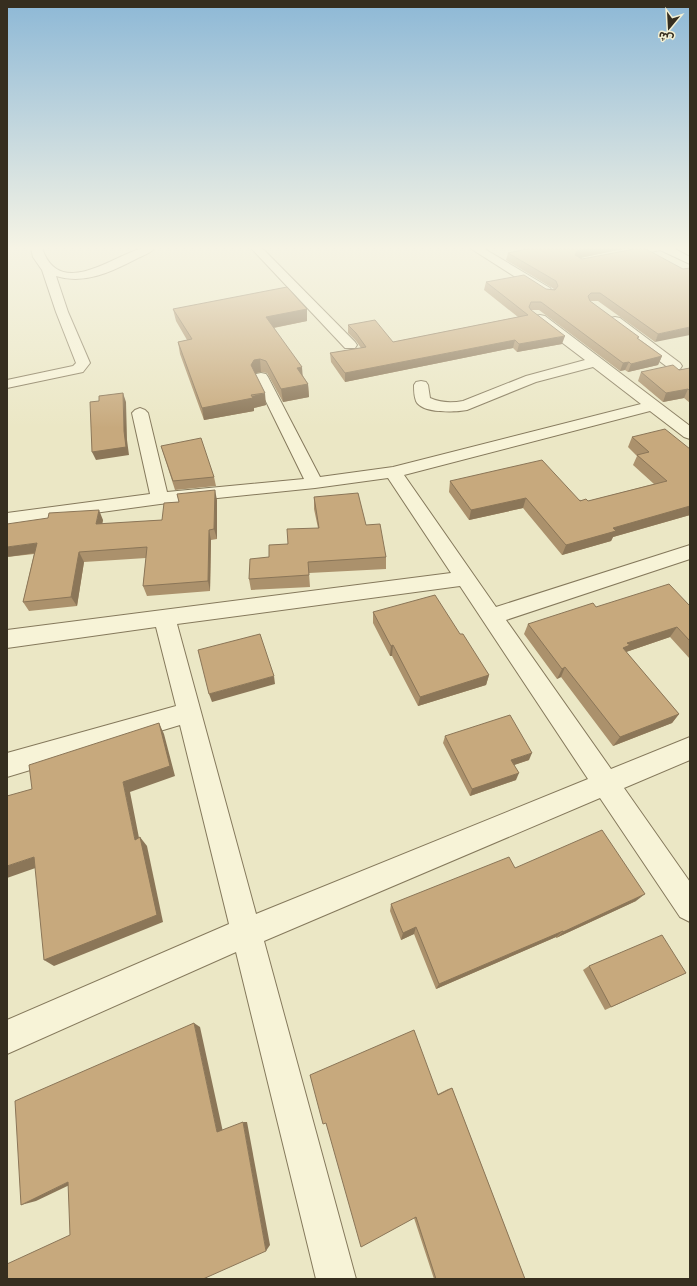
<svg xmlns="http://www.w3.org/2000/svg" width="697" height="1286" font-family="'Crimson Pro','Noto Sans Arabic',serif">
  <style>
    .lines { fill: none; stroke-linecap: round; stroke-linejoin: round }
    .minor-casing { stroke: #85795c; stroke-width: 2 }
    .minor { fill: #f7f3d7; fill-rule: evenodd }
    .wall { fill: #ab916c }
    .shaded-wall { fill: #8b7658 }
    .building { fill: #c7a97d; stroke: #8b7658 }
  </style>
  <rect width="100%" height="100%" fill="#ebe7c5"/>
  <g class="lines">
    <defs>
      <g id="minor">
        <path d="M31,248H42C59,299 109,258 140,249C144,247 150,248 155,248C151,253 142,256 136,259C111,272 84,285 56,276L68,312L90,363L83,372L7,388V380L73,366L76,363L56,312L42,270L33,257Z"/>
        <path d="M251,248H262L355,342L357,345L355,348H345Z"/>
        <path d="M470,248H483L550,288L552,291L550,294H542Z"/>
        <path d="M640,248H673L690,257V264L660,250L619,259L613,256L615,254Z"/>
        <path d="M540,315L545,316L690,426V439L684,437L650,411L404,475L496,607L690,545V559L506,620L611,769L690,737V760L624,788L690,882V922L680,917L600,798L264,941L356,1279H316L236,952L7,1054V1020L229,924L180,725L7,777V753L176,706L156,627L7,648V630L451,573L388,478L315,488L160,504L7,525V513L150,494L132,413L135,410L140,408L145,410L148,413L167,492L304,479L254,377L256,374L261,373L266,374L268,377L320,477L393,467L641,404L593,367L536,382L467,410C456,412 422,414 416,401C414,396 414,390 414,385L416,382L421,381L426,382L428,385L430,398C441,403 452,403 463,401L526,376L585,360L535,322L534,319L535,316ZM460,586L588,779L256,914L177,624Z"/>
        <path d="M615,317L620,318L680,363L682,366L680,369L675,370L670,369L610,324L609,321L610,318Z"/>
      </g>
    </defs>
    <use href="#minor" class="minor-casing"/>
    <use href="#minor" class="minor"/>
  </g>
  <g class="wall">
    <path d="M524,248H627L580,258L582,259L683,269L690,268L655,342L598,301H590L639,339L662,356L658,365L628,372L625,370L620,371L539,310H531L562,344L517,352L513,348L345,382L331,362L330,353L361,348L356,341L348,333V325L393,342L518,317L484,290L486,282L546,289H554L506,260L508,253L526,249Z"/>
    <path d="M173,309H307V321L274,328L308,384L309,397L283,402L267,373L261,372L256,373L255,374L266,405L254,408V411L204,420L180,354L178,342L187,340L176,321Z"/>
    <path d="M690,368V403L684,398L663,402L638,381L641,372L679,370Z"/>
    <path d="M632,437L690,449V515L613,537L611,541L562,555L523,508L469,520L449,492L450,481L588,501L654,484L633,465L637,456L628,447Z"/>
    <path d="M161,446L214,477L216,486L175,490Z"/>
    <path d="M177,494L217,500V539L211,540L210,591L147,596L143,586L146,558L84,562L77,606L29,611L23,602L34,554L7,557L103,520L102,524L162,520L179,502Z"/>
    <path d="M314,497L366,525L386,557V569L309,573L310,587L251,590L249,579L269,557L288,544L318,528L314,509Z"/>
    <path d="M690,606V659L670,637L626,652L679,714L672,723L613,746L561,677L557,679L524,634L528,624L596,607Z"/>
    <path d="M373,612L460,634L489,675L486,685L418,706L392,656H390L373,623Z"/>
    <path d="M445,736L529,760L514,765L516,780L470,796L443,743Z"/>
    <path d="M515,868L636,901L556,938V937L436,989L414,934L401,940L390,911L391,904Z"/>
    <path d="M589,966L686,973L605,1010L583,970Z"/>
    <path d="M310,1075L438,1094L448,1089L452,1088L525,1279H434L414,1218L326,1123Z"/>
  </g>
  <g class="shaded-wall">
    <path d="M591,248H627L580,258L575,255L577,251Z"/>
    <path d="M307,309V321L267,329L266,317Z"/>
    <path d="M690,327V335L655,342L658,334Z"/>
    <path d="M565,336L562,344L517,352L519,344Z"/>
    <path d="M515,340L513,348L345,382V373Z"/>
    <path d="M662,356L658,365L628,372L631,364Z"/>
    <path d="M260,359L261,372L256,373L253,378L251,365L254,360Z"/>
    <path d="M629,362L625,370L620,371L623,363Z"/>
    <path d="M302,367L303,380L297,368Z"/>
    <path d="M308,384L309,397L283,402L281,389Z"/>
    <path d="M688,389L684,398L663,402L666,393Z"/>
    <path d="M123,393L126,402L127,440L129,455L96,460L92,452L124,431Z"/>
    <path d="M265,393L266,405L254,408V411L204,420L202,408Z"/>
    <path d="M215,490L217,500V539L214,529Z"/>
    <path d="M526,498L523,508L469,520L471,510Z"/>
    <path d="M690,506V515L613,537L611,541L562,555L566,545L613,528Z"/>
    <path d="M99,510L103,520L100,534L96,524Z"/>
    <path d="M209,530L211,540L210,591L208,581Z"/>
    <path d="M37,543L42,552L7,557V547Z"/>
    <path d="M79,552L84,562L77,606L71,597Z"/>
    <path d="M677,627L670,637L626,652L623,648L627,643Z"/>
    <path d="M393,645L392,656H390L391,646Z"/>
    <path d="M565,667L561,677L557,679L562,669Z"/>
    <path d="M489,675L486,685L418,706L420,697Z"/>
    <path d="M274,676L275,684L212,702L209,694Z"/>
    <path d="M679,714L672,723L613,746L620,737Z"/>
    <path d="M159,723L164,734L175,776L130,792L141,848L135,840L123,782Z"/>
    <path d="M532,753L529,760L508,767L511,760Z"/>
    <path d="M519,773L516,780L470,796L472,789Z"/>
    <path d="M140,837L147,846L163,922L54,966L44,960Z"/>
    <path d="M34,857L44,865L7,878V866Z"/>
    <path d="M645,894L636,901L556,938L563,932Z"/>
    <path d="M416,927L414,934L401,940L403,933Z"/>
    <path d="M563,931L556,937L436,989L439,984Z"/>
    <path d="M194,1023L200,1027L223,1132H217Z"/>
    <path d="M243,1122H247L270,1245L266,1251Z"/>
    <path d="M80,1180L36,1201L21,1205L68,1182Z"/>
  </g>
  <g class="building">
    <path d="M532,248H591L577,251L575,255L582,259L640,248H644L683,269L690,268V327L658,334L600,293H591L588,296L590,301L639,337L637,338L662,356L631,364L629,362L623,363L541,302H531L529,307L531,310L565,336L519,344L515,340L345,373L330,353L366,347L356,333L348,325L375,320L393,342L528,315L486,282L524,275L546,289L555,290L558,286L556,281L508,253Z"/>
    <path d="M287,287L307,309L266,317L302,367L297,368L308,384L281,389L266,361L260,359L254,360L251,365L265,393L251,395L253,398L202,408L178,342L192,339L173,309Z"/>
    <path d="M673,365L679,370L690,368V391L688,389L666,393L641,372Z"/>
    <path d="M123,393L124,431L126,447L92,452L90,402L99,401V396Z"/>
    <path d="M665,429L690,449V506L613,528L616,531L566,545L526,498L471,510L450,481L542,460L580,501L586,499L588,501L667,481L637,455L649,452L632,437Z"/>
    <path d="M201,438L214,477L173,481L161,446Z"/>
    <path d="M215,490L214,529L209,530L208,581L143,586L147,547L79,552L71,597L23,602L37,543L7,547V524L48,518L49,513L99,510L96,524L162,520L164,503L179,502L177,494Z"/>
    <path d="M358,493L366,525L380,524L386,557L308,562L309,575L249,579L250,559L269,557V545L288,544L287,529L319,528L314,497Z"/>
    <path d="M669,584L690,606V641L677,627L627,643L630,645L623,648L679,714L620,737L565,667L562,669L528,624L593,603L596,607Z"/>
    <path d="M435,595L460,634H463L489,675L420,697L393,645L391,646L373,612Z"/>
    <path d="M260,634L274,676L209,694L198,650Z"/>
    <path d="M510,715L532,753L511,760L519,773L472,789L445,736Z"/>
    <path d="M159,723L170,766L123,782L135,840L140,837L157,915L44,960L34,857L7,866V796L32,789L29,765Z"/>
    <path d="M602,830L645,894L563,932V931L439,984L416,927L403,933L391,904L509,857L515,868Z"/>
    <path d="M662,935L686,973L611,1007L589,966Z"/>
    <path d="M194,1023L217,1132L243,1122L266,1251L203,1279H7V1264L70,1235L68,1182L21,1205L15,1101Z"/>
    <path d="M414,1030L438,1095L452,1088L525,1279H436L416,1217L361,1247L326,1123L323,1124L310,1075Z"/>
  </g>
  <linearGradient id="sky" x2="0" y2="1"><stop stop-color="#8db8d6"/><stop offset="0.58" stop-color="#f6f4e5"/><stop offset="1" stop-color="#f6f4e5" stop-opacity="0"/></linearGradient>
  <rect width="697" height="428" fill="url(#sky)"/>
  <rect width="697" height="1286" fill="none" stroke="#362e1f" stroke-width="16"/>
  <g transform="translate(669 28) rotate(198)" stroke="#f3f0d4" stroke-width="3" paint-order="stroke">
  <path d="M0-3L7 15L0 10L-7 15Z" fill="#362e1f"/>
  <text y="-6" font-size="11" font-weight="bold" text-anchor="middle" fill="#362e1f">ش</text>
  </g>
</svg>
